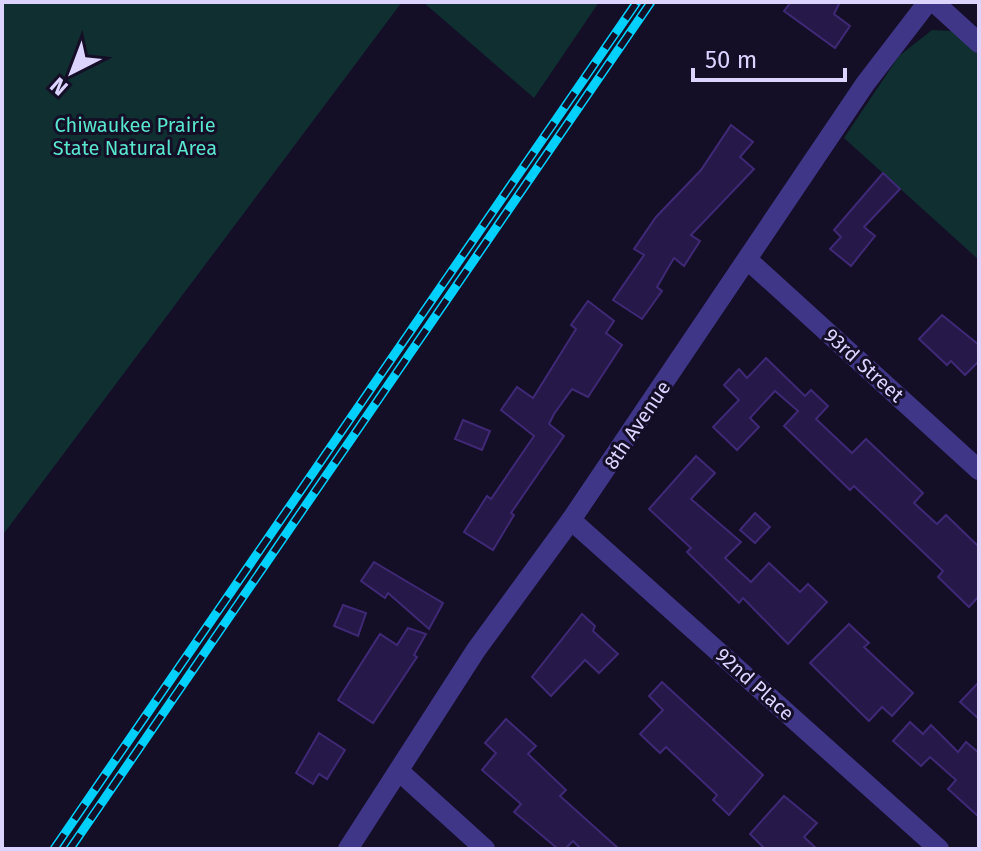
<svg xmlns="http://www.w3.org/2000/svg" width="981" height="851" font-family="'Fira Sans',sans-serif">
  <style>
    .green { fill: #102f31 }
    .building { fill: #261949; stroke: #3f2976; stroke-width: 2 }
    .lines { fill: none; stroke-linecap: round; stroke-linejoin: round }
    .minor { stroke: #403688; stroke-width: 20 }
    .rail-casing { stroke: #00d0fe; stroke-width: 9 }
    .rail { stroke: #140e27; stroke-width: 6; stroke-dasharray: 18; stroke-linecap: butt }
    .labels { text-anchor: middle; stroke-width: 6; stroke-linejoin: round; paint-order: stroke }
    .park-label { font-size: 20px; fill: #58e6ce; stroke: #140e27 }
    .street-label { font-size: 20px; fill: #dcd3ff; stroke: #140e27 }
  </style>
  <rect width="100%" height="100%" fill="#140e27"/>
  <g class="green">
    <path d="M2,2H402L2,536Z"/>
    <path d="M423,2H599L534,98Z"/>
    <path d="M932,30L952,31L979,51V260L844,138L899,56Z"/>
  </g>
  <g class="building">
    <path d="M791,2H840L834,14L850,26L835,48L784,11Z"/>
    <path d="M731,125L753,142L740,157L754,169L691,235L700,241L684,266L674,258L657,287L662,291L642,319L613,300L644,255L634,249L656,217L701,170Z"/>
    <path d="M883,173L900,189L864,227L875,236L851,266L830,249L841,237L834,230Z"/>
    <path d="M588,301L614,321L606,333L622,345L588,397L572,389L554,414L549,424L564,436L511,513L514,515L493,550L464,532L487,496L491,499L534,436L501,410L517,387L533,398L576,329L571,325Z"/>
    <path d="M942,315L979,345V361L965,375L951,361L947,365L919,339Z"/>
    <path d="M766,358L805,396L811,390L828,406L816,419L852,453L866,439L923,493L914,503L937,524L946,515L979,547V596L969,607L938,577L943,571L854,486L850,490L784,426L798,411L775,391L750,418L759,427L737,450L713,427L739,400L724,385L739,369L747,378Z"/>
    <path d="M463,420L490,431L482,450L455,439Z"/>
    <path d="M696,456L715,473L691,499L741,542L725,558L751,582L769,563L800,592L808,584L827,602L788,644L743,598L739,603L725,589L687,552L691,548L649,509Z"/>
    <path d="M755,513L770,527L755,543L740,530Z"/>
    <path d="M374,562L443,603L429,629L388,593L385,598L361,581Z"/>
    <path d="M343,605L366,613L358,636L334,626Z"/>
    <path d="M582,614L595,626L593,631L618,654L599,673L585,660L551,696L532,677Z"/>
    <path d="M849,624L869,643L864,647L913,693L892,716L882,707L869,721L810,663Z"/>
    <path d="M408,628L426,634L414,655L417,657L373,723L338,700L380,634L397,645Z"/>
    <path d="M662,682L763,775L729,815L713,800L717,795L666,747L660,753L640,734L663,710L649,696Z"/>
    <path d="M979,682V719L960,702Z"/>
    <path d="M506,719L536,746L528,754L566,790L560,796L619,849H581L573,841L565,849H558L514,812L521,804L482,770L496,753L485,743Z"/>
    <path d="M910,722L923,734L931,725L958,752L966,742L979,753V817L948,789L956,780L930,757L921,766L893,741Z"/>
    <path d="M319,733L345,750L327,779L319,774L313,784L296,773Z"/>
    <path d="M784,796L817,823L804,837L817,849H765L750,834Z"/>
  </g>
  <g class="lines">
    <g class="minor">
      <path d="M934,2L979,43"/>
      <path d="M749,261L979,470"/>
      <path d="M571,520L939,849"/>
      <path d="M400,772L485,849"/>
      <path d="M348,849L476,650L571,520L865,84L928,2"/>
    </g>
    <defs>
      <g id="rail">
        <path d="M54,849L637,2"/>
        <path d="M70,849L651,2"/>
      </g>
    </defs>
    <use href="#rail" class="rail-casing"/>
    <use href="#rail" class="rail"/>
  </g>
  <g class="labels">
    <g class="park-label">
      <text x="135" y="132">Chiwaukee Prairie<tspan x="135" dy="23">State Natural Area</tspan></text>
    </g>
    <g class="street-label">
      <text transform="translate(864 365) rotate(42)" y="7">93rd Street</text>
      <text transform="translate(637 425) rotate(-56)" y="7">8th Avenue</text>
      <text transform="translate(755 684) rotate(42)" y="7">92nd Place</text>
    </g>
  </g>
  <rect width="981" height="851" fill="none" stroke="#dcd3ff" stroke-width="8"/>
  <g transform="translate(72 72) rotate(222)" stroke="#140e27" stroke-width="6" paint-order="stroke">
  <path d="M0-6L14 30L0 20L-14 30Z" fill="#dcd3ff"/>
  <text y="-12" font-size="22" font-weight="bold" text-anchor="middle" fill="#dcd3ff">N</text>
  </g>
  <path d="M693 68v12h152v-12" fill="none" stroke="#dcd3ff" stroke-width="4"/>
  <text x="705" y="68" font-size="24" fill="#dcd3ff" stroke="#140e27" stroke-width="6" paint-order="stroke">50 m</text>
</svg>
